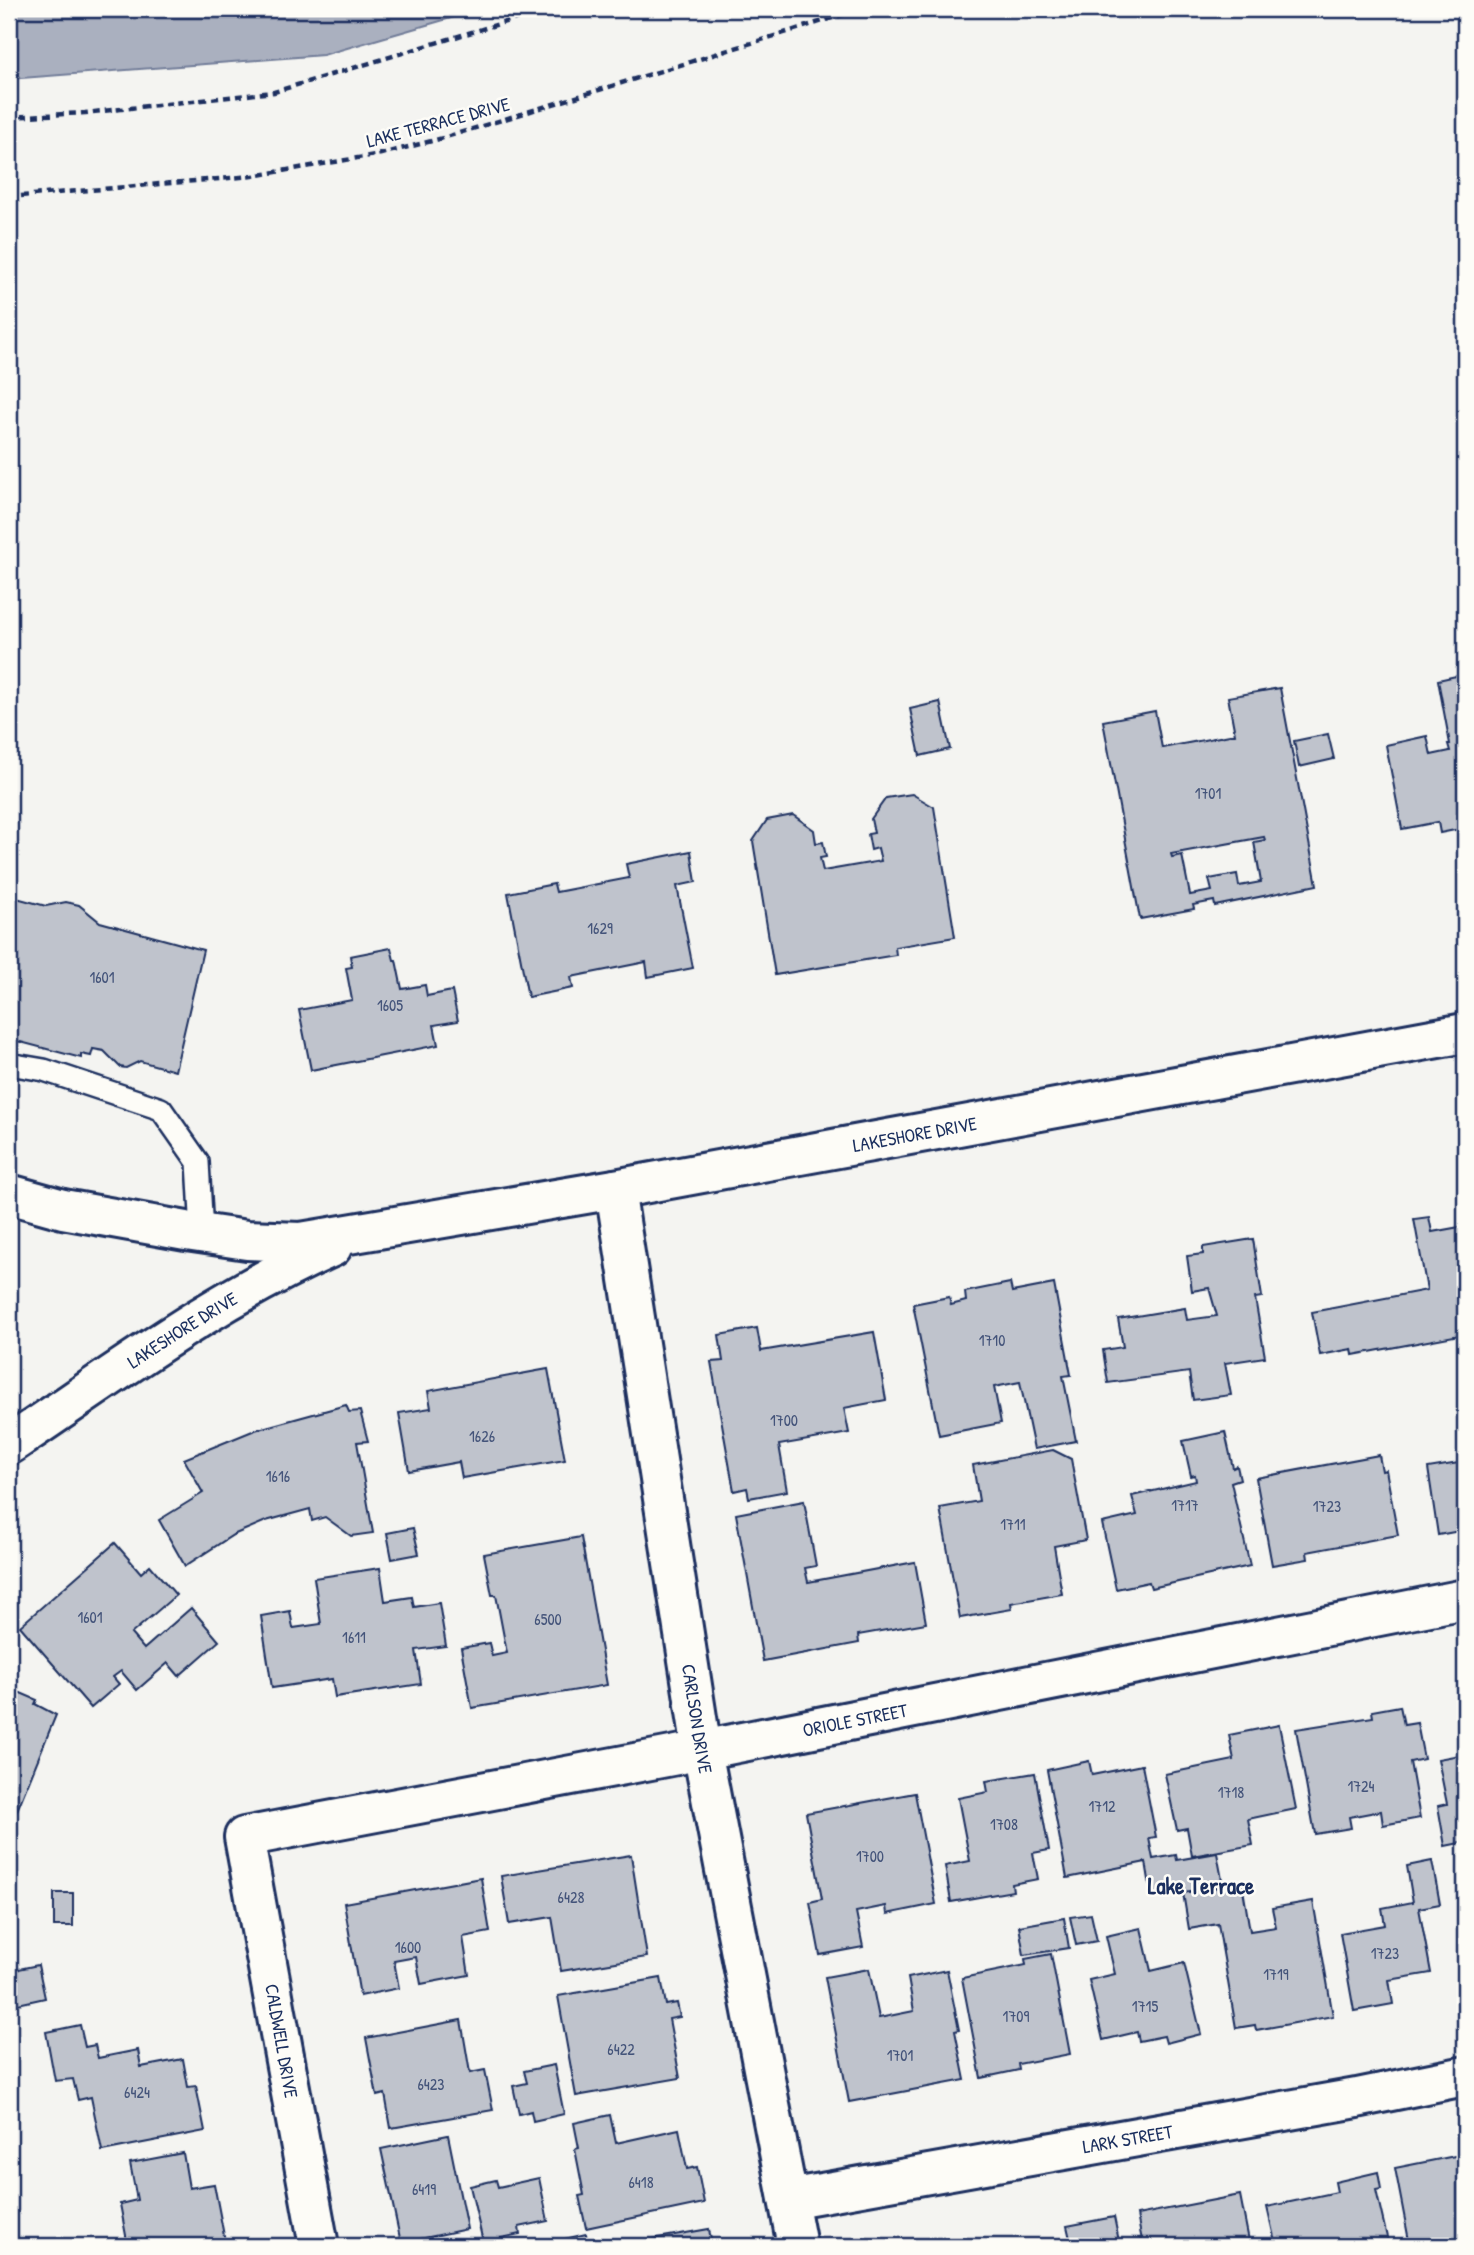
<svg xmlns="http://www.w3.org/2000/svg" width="1474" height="2255" font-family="'Patrick Hand',sans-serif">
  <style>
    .water { fill: #aab0bf; stroke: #717c98; stroke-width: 2 }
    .building { fill: #bfc3cc; stroke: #1b2f5e; stroke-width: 2; fill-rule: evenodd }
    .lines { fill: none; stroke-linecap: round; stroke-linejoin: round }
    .lane-casing { stroke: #1b2f5e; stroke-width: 26 }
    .street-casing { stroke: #1b2f5e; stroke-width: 44 }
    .secondary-casing { stroke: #1b2f5e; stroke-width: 44 }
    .path { stroke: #1b2f5e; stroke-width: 4.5; stroke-dasharray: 7 5; stroke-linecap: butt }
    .lane { stroke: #fdfcf7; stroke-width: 21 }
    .street { stroke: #fdfcf7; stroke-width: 38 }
    .secondary { stroke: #fdfcf7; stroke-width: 38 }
    .labels { text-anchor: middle; stroke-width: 5; stroke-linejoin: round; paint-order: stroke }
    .number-label { font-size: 16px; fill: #44547a }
    .street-label { font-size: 19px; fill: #1b2f5e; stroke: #fdfcf7 }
    .quarter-label { font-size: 23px; font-weight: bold; fill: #1b2f5e; stroke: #fdfcf7 }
  </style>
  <rect width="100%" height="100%" fill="#f4f4f1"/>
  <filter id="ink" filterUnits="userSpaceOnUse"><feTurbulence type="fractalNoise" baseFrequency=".0143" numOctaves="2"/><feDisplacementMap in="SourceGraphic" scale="14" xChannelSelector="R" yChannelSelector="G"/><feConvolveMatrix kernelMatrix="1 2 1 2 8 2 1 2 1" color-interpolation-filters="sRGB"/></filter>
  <g filter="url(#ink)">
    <path class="water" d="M9,9H482L323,55L9,79Z"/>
    <g class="building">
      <path d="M1465,674V828L1440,833L1438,822L1402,829L1386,745L1427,736L1431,755L1450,751L1448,744H1450L1438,680Z"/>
      <path d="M1280,688L1317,885L1215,906L1214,901L1193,905L1194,909L1140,919L1103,721L1155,711L1162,748L1235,734L1228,697ZM1264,837L1265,840L1254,842L1261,882L1239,886L1237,874L1209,879L1212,891L1190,895L1182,855L1172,857L1171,854Z"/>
      <path d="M940,702L950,749L920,756L910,709Z"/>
      <path d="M1328,734L1334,759L1299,767L1294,741Z"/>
      <path d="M912,794L934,807L955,937L895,947L896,955L775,975L753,841L767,820L793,815L814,830L816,843L823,842L826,857L820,858L823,871L881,861L878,848L871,850L868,834L874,833L871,819L886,798Z"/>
      <path d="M691,851L696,882L677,886L693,968L648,977L646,962L571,977L573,988L528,997L508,893L554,884L556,892L629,878L626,864Z"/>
      <path d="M9,896L46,906L66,902L79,905L100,922L203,950L175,1071L140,1061L126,1068L120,1067L104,1051L93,1049L91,1056L81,1054V1058L9,1039Z"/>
      <path d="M391,948L394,960H396L402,989L425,985L427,996L452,991L458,1021L434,1025L438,1045L311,1070L299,1010L352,1000L346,968L352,967L350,956Z"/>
      <path d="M1429,1217L1432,1232L1465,1226V1334L1353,1355L1352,1349L1320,1355L1312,1312L1427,1290L1414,1219Z"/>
      <path d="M1253,1239L1262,1297L1255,1298L1265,1357L1225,1363L1231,1395L1193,1400L1189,1372L1108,1383L1103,1350L1123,1347L1118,1319L1185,1308L1187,1320L1217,1316L1209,1288L1192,1291L1187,1256L1203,1254V1247Z"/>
      <path d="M1010,1283L1012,1292L1054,1284L1071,1375L1063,1376L1076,1441L1034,1449L1020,1382L994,1387L1001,1423L939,1435L913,1304L949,1297L951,1305L966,1301L965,1292Z"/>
      <path d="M757,1328L761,1351L874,1332L886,1400L844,1408L849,1433L779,1445L787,1491L749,1498L747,1488L734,1491L711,1362L723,1361L719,1335Z"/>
      <path d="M548,1369L565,1460L462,1478L459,1462L409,1471L399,1413L431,1408L428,1391Z"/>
      <path d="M346,1405L349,1412L360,1411L368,1441L357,1442L373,1533L351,1536L325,1517L312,1521L310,1509L266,1521L233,1535L185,1566L159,1520L203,1493L184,1459L255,1430Z"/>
      <path d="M1225,1432L1233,1468L1237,1466L1240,1479L1231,1482L1250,1566L1151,1588L1149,1582L1116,1589L1102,1523L1137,1515L1132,1496L1196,1481L1195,1475L1191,1476L1183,1441Z"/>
      <path d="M1053,1450L1071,1459L1086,1540L1054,1546L1062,1594L1011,1603L1012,1609L960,1618L940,1508L979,1501L973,1465Z"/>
      <path d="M1379,1455L1382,1471L1386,1470L1398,1535L1307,1552L1308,1559L1272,1565L1256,1478Z"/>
      <path d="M1465,1462V1530L1438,1535L1428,1468Z"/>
      <path d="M804,1501L816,1566L805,1568L808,1582L915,1562L926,1623L858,1635L859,1643L763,1661L736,1514Z"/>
      <path d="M413,1528L419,1554L392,1559L387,1533Z"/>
      <path d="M581,1537L607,1685L472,1708L461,1648L489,1643L492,1656L507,1653L496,1595H492L484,1554Z"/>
      <path d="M115,1543L141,1573L150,1565L176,1595L131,1634L144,1649L191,1608L219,1641L179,1676L168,1663L137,1690L121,1671L113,1677L119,1684L91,1708L20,1626Z"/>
      <path d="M380,1568L385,1601L412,1597L414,1607L439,1603L446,1646L416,1650L421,1684L335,1697L332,1679L272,1688L261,1616L290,1611L293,1628L321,1624L314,1578Z"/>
      <path d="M9,1688L37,1700L35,1704L56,1715L9,1830Z"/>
      <path d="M1400,1706L1404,1725L1417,1723L1424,1759L1410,1762L1420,1818L1383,1825L1381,1811L1349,1817L1351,1828L1315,1834L1296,1729L1373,1717L1372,1711Z"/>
      <path d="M1279,1725L1296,1809L1248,1819L1253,1845L1192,1856L1187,1828L1177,1830L1165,1774L1234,1760L1229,1735Z"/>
      <path d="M1465,1754V1842L1445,1846L1438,1806L1447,1804L1438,1759Z"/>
      <path d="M1089,1761L1092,1775L1142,1765L1156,1837L1149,1838L1153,1859L1176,1855L1177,1860L1217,1853L1223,1885L1152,1898L1146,1862L1067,1878L1047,1770Z"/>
      <path d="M1035,1773L1049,1850L1033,1853L1038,1879L1012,1884L1013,1891L951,1902L945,1866L970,1861L958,1798L988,1792L986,1781Z"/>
      <path d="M915,1793L936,1904L887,1914L886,1906L856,1912L863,1947L820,1955L810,1902L822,1899L806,1813Z"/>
      <path d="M631,1855L647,1957L561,1971L552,1917L509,1924L501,1876Z"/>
      <path d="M1432,1861L1440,1904L1419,1908L1431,1973L1389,1980L1393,2004L1354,2011L1340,1933L1385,1925L1382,1908L1413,1902L1407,1866Z"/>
      <path d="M481,1878L490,1932L463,1937L469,1975L421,1984L416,1957L394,1961L399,1988L360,1996L344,1903Z"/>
      <path d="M1242,1883L1250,1931L1276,1927L1272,1908L1313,1901L1333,2016L1256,2030L1255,2025L1236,2028L1218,1924L1189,1929L1183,1893Z"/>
      <rect x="54" y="1893" width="19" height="33"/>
      <path d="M1091,1914L1097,1941L1076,1945L1070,1917Z"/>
      <path d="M1064,1918L1069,1948L1024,1955L1019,1926Z"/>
      <path d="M1141,1928L1151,1971L1184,1963L1201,2034L1166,2043L1164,2036L1139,2041L1137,2032L1103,2040L1089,1980L1115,1974L1106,1936Z"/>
      <path d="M1051,1954L1070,2054L1018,2064L1019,2070L981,2078L962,1978L1026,1965L1025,1959Z"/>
      <path d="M38,1965L45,1998L9,2006V1971Z"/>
      <path d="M869,1969L879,2018L914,2011L908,1978L947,1970L959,2030L955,2031L965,2080L849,2102L825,1977Z"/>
      <path d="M661,1978L666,2005L677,2003L680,2017L669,2019L680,2078L576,2096L558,1996Z"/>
      <path d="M461,2020L470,2073L485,2070L493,2110L391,2128L385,2094L377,2096L366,2038Z"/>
      <path d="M80,2025L85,2047L95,2045L98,2058L138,2050L141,2067L183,2059L188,2087L196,2086L205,2131L102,2151L91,2097L78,2100L73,2079L55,2081L46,2032Z"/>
      <path d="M554,2065L564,2114L533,2121L531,2111L519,2114L513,2086L527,2083L524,2071Z"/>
      <path d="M610,2115L616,2143L679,2129L687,2169L697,2167L704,2203L586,2228L579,2196L584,2195L575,2149L579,2148L574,2123Z"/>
      <path d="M448,2135L467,2229L401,2243L381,2149Z"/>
      <path d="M183,2153L189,2188L214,2184L226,2246H128L120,2204L137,2200L130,2163Z"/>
      <path d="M1465,2154V2246H1410L1395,2168Z"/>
      <path d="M1378,2172L1381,2189L1376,2190L1389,2246H1276L1267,2207L1337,2192L1335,2182Z"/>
      <path d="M539,2178L548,2221L519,2227L520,2234L483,2242L470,2186L496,2180L498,2187Z"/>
      <path d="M1240,2195L1250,2246H1143L1137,2215Z"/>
      <path d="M1114,2217L1120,2246H1055L1071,2243L1067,2226Z"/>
      <path d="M709,2229L712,2246H629V2243Z"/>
      <path d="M586,2234L589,2246H553L552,2242Z"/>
    </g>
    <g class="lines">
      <defs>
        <path id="lane" d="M9,1064L44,1070L161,1109L198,1162L202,1233"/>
        <g id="street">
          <path id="s1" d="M615,1189L702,1750L797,2246"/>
          <path id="s2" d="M788,2199L1357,2098L1465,2076"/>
          <path id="s3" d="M319,2246L244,1837L677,1755L1465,1599"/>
        </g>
        <g id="secondary">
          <path id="s4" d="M9,1194L63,1209L186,1231L247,1240L301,1242L615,1189L1465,1033"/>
          <path id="s5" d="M9,1445C114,1375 216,1298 332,1247"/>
        </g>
      </defs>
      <use href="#lane" class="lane-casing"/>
      <use href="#street" class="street-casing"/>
      <use href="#secondary" class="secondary-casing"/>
      <g class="path">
        <path d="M9,117L85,113L274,92L548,9"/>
        <path d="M9,197L253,176L381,154L443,138L862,9"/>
      </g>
      <use href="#lane" class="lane"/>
      <use href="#street" class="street"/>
      <use href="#secondary" class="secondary"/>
    </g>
  </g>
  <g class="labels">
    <g class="number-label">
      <text x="1208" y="799">1701</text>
      <text x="600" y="934">1629</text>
      <text x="102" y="983">1601</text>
      <text x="390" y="1011">1605</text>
      <text x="992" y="1346">1710</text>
      <text x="784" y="1426">1700</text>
      <text x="482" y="1442">1626</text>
      <text x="278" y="1482">1616</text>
      <text x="1185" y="1511">1717</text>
      <text x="1327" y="1512">1723</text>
      <text x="1013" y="1530">1711</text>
      <text x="90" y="1623">1601</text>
      <text x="548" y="1625">6500</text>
      <text x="354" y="1643">1611</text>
      <text x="1361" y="1792">1724</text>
      <text x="1231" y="1798">1718</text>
      <text x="1102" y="1812">1712</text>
      <text x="1004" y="1830">1708</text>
      <text x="870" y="1862">1700</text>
      <text x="571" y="1903">6428</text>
      <text x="408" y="1953">1600</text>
      <text x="1385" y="1959">1723</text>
      <text x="1276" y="1980">1719</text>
      <text x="1145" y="2012">1715</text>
      <text x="1016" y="2022">1709</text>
      <text x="621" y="2055">6422</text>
      <text x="900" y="2061">1701</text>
      <text x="431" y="2090">6423</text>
      <text x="137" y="2098">6424</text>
      <text x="641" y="2188">6418</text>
      <text x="424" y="2195">6419</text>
    </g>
    <g class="street-label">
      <text transform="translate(438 122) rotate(-15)" y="7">LAKE TERRACE DRIVE</text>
      <text dy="7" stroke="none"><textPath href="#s4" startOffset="920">LAKESHORE DRIVE</textPath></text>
      <text dy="7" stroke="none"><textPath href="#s5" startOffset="208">LAKESHORE DRIVE</textPath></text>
      <text dy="7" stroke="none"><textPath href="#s1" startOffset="536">CARLSON DRIVE</textPath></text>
      <text dy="7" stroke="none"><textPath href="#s3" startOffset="1038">ORIOLE STREET</textPath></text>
      <text transform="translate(282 2041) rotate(80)" y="7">CALDWELL DRIVE</text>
      <text dy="7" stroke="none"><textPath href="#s2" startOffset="345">LARK STREET</textPath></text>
    </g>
    <g class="quarter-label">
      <text x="1201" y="1894">Lake Terrace</text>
    </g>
  </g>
  <rect width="1474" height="2255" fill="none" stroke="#fdfcf7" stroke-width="35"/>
  <rect x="18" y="18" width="1439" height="2220" fill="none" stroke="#1b2f5e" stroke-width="2.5" filter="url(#ink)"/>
</svg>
